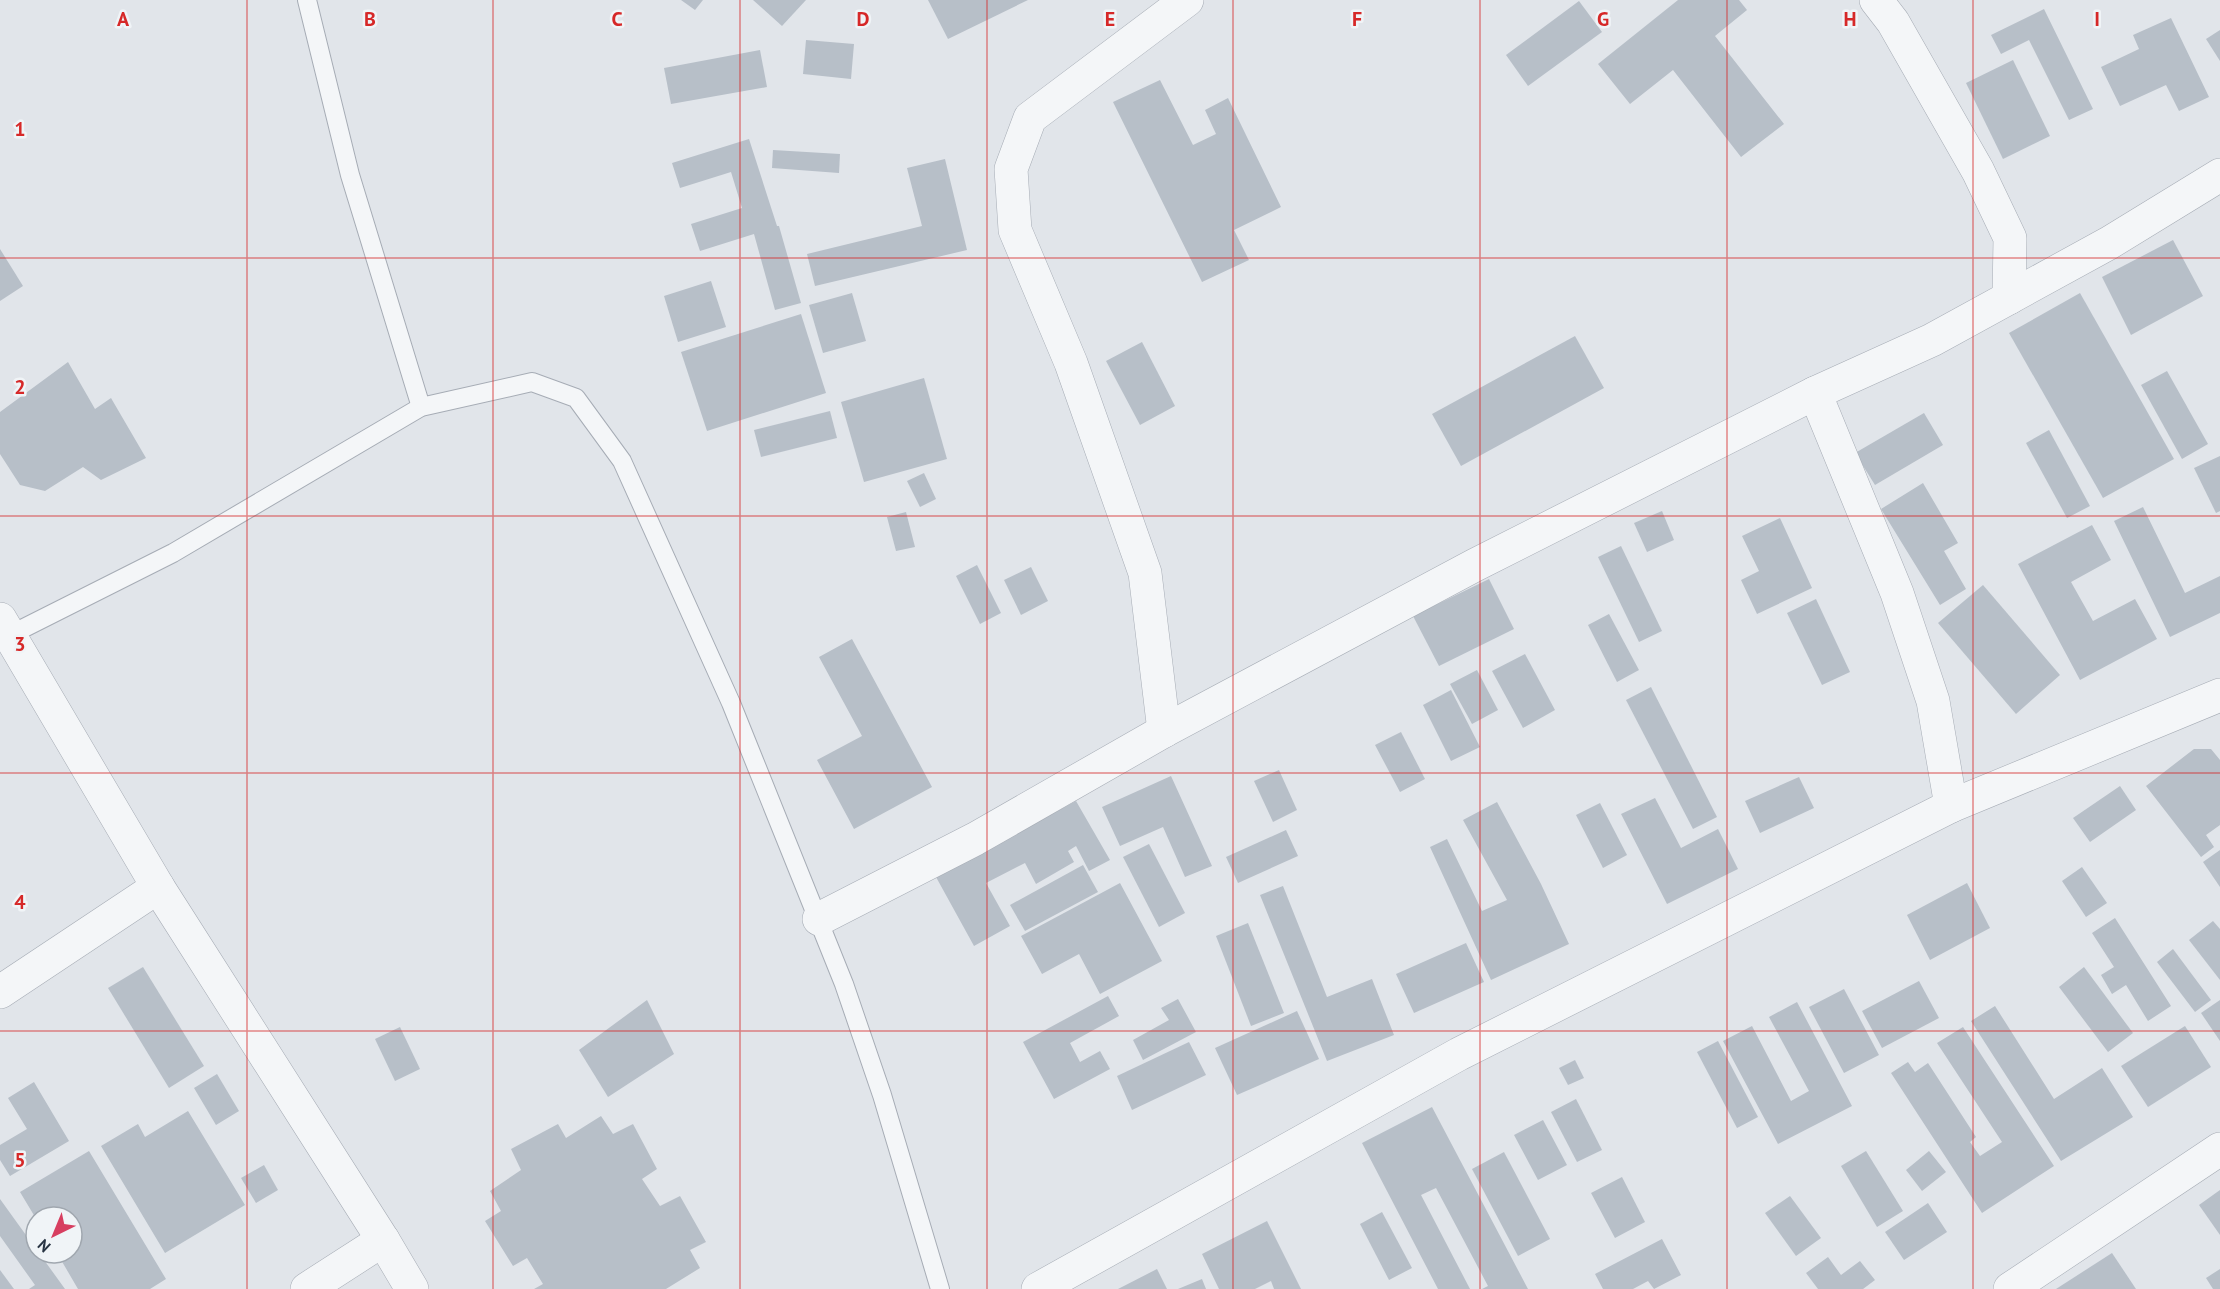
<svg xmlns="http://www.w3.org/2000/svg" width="2220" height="1289" font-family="'PT Sans',sans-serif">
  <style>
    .building { fill: #b7bfc8 }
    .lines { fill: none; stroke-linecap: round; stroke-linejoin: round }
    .service-casing { stroke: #a6acb5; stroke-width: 20 }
    .minor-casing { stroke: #a6acb5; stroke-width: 34 }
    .service { stroke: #f4f6f8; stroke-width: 18 }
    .minor { stroke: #f4f6f8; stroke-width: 33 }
    .grid { fill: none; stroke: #d62828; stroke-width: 1.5; stroke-opacity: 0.55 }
    .grid-label { font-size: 20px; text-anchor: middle; font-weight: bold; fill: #d62828; stroke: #f0f4f7; stroke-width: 5; stroke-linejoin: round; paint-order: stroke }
  </style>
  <rect width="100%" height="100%" fill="#e1e5ea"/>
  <g class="building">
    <path d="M681,0H703L695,10Z"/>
    <path d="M753,0H806L782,26Z"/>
    <path d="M928,0H1028L948,39Z"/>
    <path d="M1678,0H1739L1747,10L1715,36L1784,124L1741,157L1673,70L1630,104L1598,64Z"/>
    <path d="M1579,1L1602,32L1528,86L1506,55Z"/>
    <path d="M2044,9L2093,109L2069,120L2029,40L2001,54L1991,35Z"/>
    <path d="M2171,18L2209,97L2179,111L2166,85L2120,106L2101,67L2139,49L2133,35Z"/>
    <path d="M2220,30V61L2206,39Z"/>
    <path d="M806,40L854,44L851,79L803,74Z"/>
    <path d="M760,50L767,87L671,104L664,68Z"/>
    <path d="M2013,60L2050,136L2003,159L1966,83Z"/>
    <path d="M1160,80L1193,145L1216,134L1205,110L1228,98L1281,207L1234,230L1249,260L1202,282L1113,102Z"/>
    <path d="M749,139L777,226H779L801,303L775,310L754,234L700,251L691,224L742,208L731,172L680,188L672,163Z"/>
    <path d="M773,150L840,154L839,173L772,168Z"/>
    <path d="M945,159L967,250L815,286L807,254L922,226L907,168Z"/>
    <path d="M2173,240L2203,296L2131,335L2102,277Z"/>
    <path d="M0,249L23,286L0,301Z"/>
    <path d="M711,281L726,327L678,342L664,296Z"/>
    <path d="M852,293L866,341L823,353L809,305Z"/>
    <path d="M2080,293L2174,459L2103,498L2009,333Z"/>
    <path d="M801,314L826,393L707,431L681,352Z"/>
    <path d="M1575,336L1604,388L1461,466L1432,414Z"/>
    <path d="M1142,342L1175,406L1140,425L1106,361Z"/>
    <path d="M68,362L95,409L111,398L146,458L101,480L83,467L45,491L20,485L0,454V412Z"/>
    <path d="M2167,371L2208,444L2182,459L2141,385Z"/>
    <path d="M924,378L947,459L864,482L841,402Z"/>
    <path d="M830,411L837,438L761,457L754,430Z"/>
    <path d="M1924,413L1943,445L1875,485L1855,453Z"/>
    <path d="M2049,430L2090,506L2067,518L2026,443Z"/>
    <path d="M2220,456V511L2216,513L2194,468Z"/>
    <path d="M924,473L936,499L920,507L907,481Z"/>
    <path d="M1923,483L1958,543L1944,551L1966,589L1940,605L1881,509Z"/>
    <path d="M2143,507L2185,593L2220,576V613L2170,637L2114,521Z"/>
    <path d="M1662,511L1674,540L1647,552L1634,523Z"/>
    <path d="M906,512L915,547L896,551L887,517Z"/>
    <path d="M1780,518L1812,588L1757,614L1741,580L1759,571L1742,536Z"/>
    <path d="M2092,525L2111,560L2071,582L2093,621L2135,599L2157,639L2080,680L2018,564Z"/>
    <path d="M1621,546L1662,631L1639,642L1598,557Z"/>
    <path d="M977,565L1001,613L980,624L956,576Z"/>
    <path d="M1031,567L1048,601L1021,615L1004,580Z"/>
    <path d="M1489,579L1514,629L1439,666L1413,616Z"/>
    <path d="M1983,585L2060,675L2016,714L1938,623Z"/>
    <path d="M1816,599L1850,672L1822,685L1787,613Z"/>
    <path d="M1609,614L1639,670L1617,682L1588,625Z"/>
    <path d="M852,639L932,787L854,829L817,760L862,736L819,657Z"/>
    <path d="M1525,654L1555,710L1523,728L1492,671Z"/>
    <path d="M1477,670L1498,710L1472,724L1450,684Z"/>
    <path d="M1651,687L1717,817L1693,829L1626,700Z"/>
    <path d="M1451,690L1480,747L1451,761L1423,705Z"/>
    <path d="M1401,732L1425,779L1400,792L1375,745Z"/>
    <path d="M2194,749H2211L2220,760V825L2206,835L2214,847L2201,857L2146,786Z"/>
    <path d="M1279,770L1297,810L1273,822L1254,781Z"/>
    <path d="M1171,776L1212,866L1185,877L1163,827L1120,846L1102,807Z"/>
    <path d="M1799,777L1814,808L1760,833L1745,801Z"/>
    <path d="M2120,786L2136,810L2090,842L2073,818Z"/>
    <path d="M1655,798L1681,848L1718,829L1738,869L1667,904L1621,814Z"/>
    <path d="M1076,801L1110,860L1089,871L1076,846L1068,851L1074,862L1036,884L1025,863L986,883L1010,926L974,946L936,877Z"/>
    <path d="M1497,802L1541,884L1569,944L1491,980L1430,847L1447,839L1482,911L1507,900L1463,820Z"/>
    <path d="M1600,803L1627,855L1603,868L1576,815Z"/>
    <path d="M1286,830L1298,856L1238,883L1226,857Z"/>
    <path d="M1149,844L1185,913L1159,927L1123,857Z"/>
    <path d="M2220,850V887L2203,862Z"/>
    <path d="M1083,865L1098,892L1025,931L1010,905Z"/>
    <path d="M2082,867L2107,903L2086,917L2062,881Z"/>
    <path d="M1120,883L1162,961L1100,994L1079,954L1042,974L1021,936Z"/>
    <path d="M1967,883L1990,928L1930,960L1907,915Z"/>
    <path d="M1283,886L1327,997L1372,979L1394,1035L1327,1061L1260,895Z"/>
    <path d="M2115,918L2171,1006L2148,1021L2126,985L2112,994L2101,975L2114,967L2092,933Z"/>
    <path d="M2213,921L2220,929V980L2189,940Z"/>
    <path d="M1248,923L1284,1013L1251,1026L1216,936Z"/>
    <path d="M1466,943L1484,982L1414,1013L1396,974Z"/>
    <path d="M2173,949L2211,1000L2195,1012L2157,962Z"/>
    <path d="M143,967L204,1066L169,1088L108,988Z"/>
    <path d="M2084,967L2133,1033L2108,1052L2059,987Z"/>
    <path d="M1919,981L1939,1018L1882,1048L1862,1011Z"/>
    <path d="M1844,989L1879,1055L1844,1073L1809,1007Z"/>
    <path d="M1108,996L1119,1016L1070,1043L1080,1062L1100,1051L1110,1069L1054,1099L1023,1042Z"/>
    <path d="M1178,999L1196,1032L1143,1060L1133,1040L1169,1020L1161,1008Z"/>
    <path d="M647,1000L674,1054L608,1097L579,1050Z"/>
    <path d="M2220,1000V1041L2201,1013Z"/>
    <path d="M1797,1002L1852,1106L1778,1144L1723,1041L1752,1026L1791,1101L1809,1091L1769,1017Z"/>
    <path d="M1995,1006L2054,1099L2102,1068L2133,1117L2061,1161L1971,1021Z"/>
    <path d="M1297,1011L1319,1059L1237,1095L1215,1048Z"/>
    <path d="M2185,1026L2211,1067L2148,1107L2121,1066Z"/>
    <path d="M400,1027L420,1069L395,1081L375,1039Z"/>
    <path d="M1963,1027L2054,1166L1982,1213L1891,1073L1908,1062L1915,1072L1928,1063L1976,1137L1970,1142L1980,1156L2002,1142L1937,1043Z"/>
    <path d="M1718,1041L1758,1117L1737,1128L1697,1052Z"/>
    <path d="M1189,1042L1206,1075L1132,1110L1117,1076Z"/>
    <path d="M1575,1060L1584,1078L1568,1085L1559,1068Z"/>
    <path d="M217,1074L239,1111L216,1125L194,1088Z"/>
    <path d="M34,1082L69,1141L10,1176L0,1160V1145L27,1129L8,1098Z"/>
    <path d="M1576,1099L1602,1150L1577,1162L1551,1112Z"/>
    <path d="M1432,1107L1528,1289H1482L1488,1286L1436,1188L1421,1195L1470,1289H1438L1362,1143Z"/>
    <path d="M188,1111L245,1205L165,1253L101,1146L138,1124L145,1137Z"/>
    <path d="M601,1116L613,1134L633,1124L657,1169L642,1179L660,1206L680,1196L706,1242L690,1250L700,1268L666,1289H534L543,1284L527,1258L513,1266L485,1221L501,1211L490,1191L521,1170L511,1149L558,1124L566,1138Z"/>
    <path d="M1543,1120L1567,1165L1538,1180L1514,1135Z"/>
    <path d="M89,1151L166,1279L150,1289H78L57,1253H72V1217H35L20,1192Z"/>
    <path d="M1866,1151L1903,1211L1877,1227L1841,1166Z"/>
    <path d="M1929,1151L1946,1172L1922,1191L1906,1170Z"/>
    <path d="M1504,1152L1550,1239L1518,1256L1472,1169Z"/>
    <path d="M264,1165L278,1190L256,1203L241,1178Z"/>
    <path d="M1622,1177L1645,1222L1615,1238L1591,1193Z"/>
    <path d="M2220,1190V1235L2199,1205Z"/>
    <path d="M1790,1196L1821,1238L1796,1256L1765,1213Z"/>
    <path d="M0,1199L36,1249V1253H39L65,1289H29L35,1285L0,1236Z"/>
    <path d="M1928,1203L1947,1232L1904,1260L1885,1232Z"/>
    <path d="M1382,1212L1412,1268L1389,1280L1360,1224Z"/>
    <path d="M1267,1221L1301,1289H1274L1271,1281L1255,1289H1219L1202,1254Z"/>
    <path d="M1662,1239L1681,1275L1654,1289L1648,1281L1633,1289H1603L1595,1274Z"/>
    <path d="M2112,1253L2136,1289H2056Z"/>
    <path d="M1828,1257L1841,1275L1860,1261L1875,1280L1863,1289H1818L1806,1273Z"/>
    <path d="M1157,1269L1167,1289H1118Z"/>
    <path d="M2220,1269V1289H2213L2206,1278Z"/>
    <path d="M0,1270L14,1289H0Z"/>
    <path d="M1202,1279L1206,1289H1178Z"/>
  </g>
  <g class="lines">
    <defs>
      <g id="service">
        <path d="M307,0L350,175L421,407"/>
        <path d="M10,635L173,553L421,407L532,382L576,398L622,461L731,703L844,984L882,1095L940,1289"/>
      </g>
      <g id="minor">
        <path d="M1876,0L1893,22L1978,171L2010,238L2009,298"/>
        <path d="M1815,393L1897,593L1933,701L1951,806"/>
        <path d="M0,619L158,887L383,1240L412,1289"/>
        <path d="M1164,731L1145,573L1071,363L1015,230L1011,169L1030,118L1187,0"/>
        <path d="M819,919L975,839L1164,731L1475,565L1815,393L1932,340L2109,243L2220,175"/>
        <path d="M0,992L158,887"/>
        <path d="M307,1289L383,1240"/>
        <path d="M1038,1289L1459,1054L1951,806L2220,695"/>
        <path d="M2010,1289L2220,1149"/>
      </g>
    </defs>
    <use href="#service" class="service-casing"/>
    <use href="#minor" class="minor-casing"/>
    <use href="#service" class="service"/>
    <use href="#minor" class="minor"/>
  </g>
  <path class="grid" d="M247,0V1289M493,0V1289M740,0V1289M987,0V1289M1233,0V1289M1480,0V1289M1727,0V1289M1973,0V1289M0,258H2220M0,516H2220M0,773H2220M0,1031H2220"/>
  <g class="grid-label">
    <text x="123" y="26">A</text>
    <text x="370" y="26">B</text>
    <text x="617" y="26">C</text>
    <text x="863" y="26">D</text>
    <text x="1110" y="26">E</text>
    <text x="1357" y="26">F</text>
    <text x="1603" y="26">G</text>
    <text x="1850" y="26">H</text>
    <text x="2097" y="26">I</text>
    <text x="20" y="136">1</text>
    <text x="20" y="394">2</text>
    <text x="20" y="651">3</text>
    <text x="20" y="909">4</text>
    <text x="20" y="1167">5</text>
  </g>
  <g transform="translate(54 1235) rotate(223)"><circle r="28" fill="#f0f4f7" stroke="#a0a7af" stroke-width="1.5"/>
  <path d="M0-4.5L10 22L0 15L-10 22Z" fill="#d73e60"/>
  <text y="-9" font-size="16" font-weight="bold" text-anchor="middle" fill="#283443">N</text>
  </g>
</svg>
